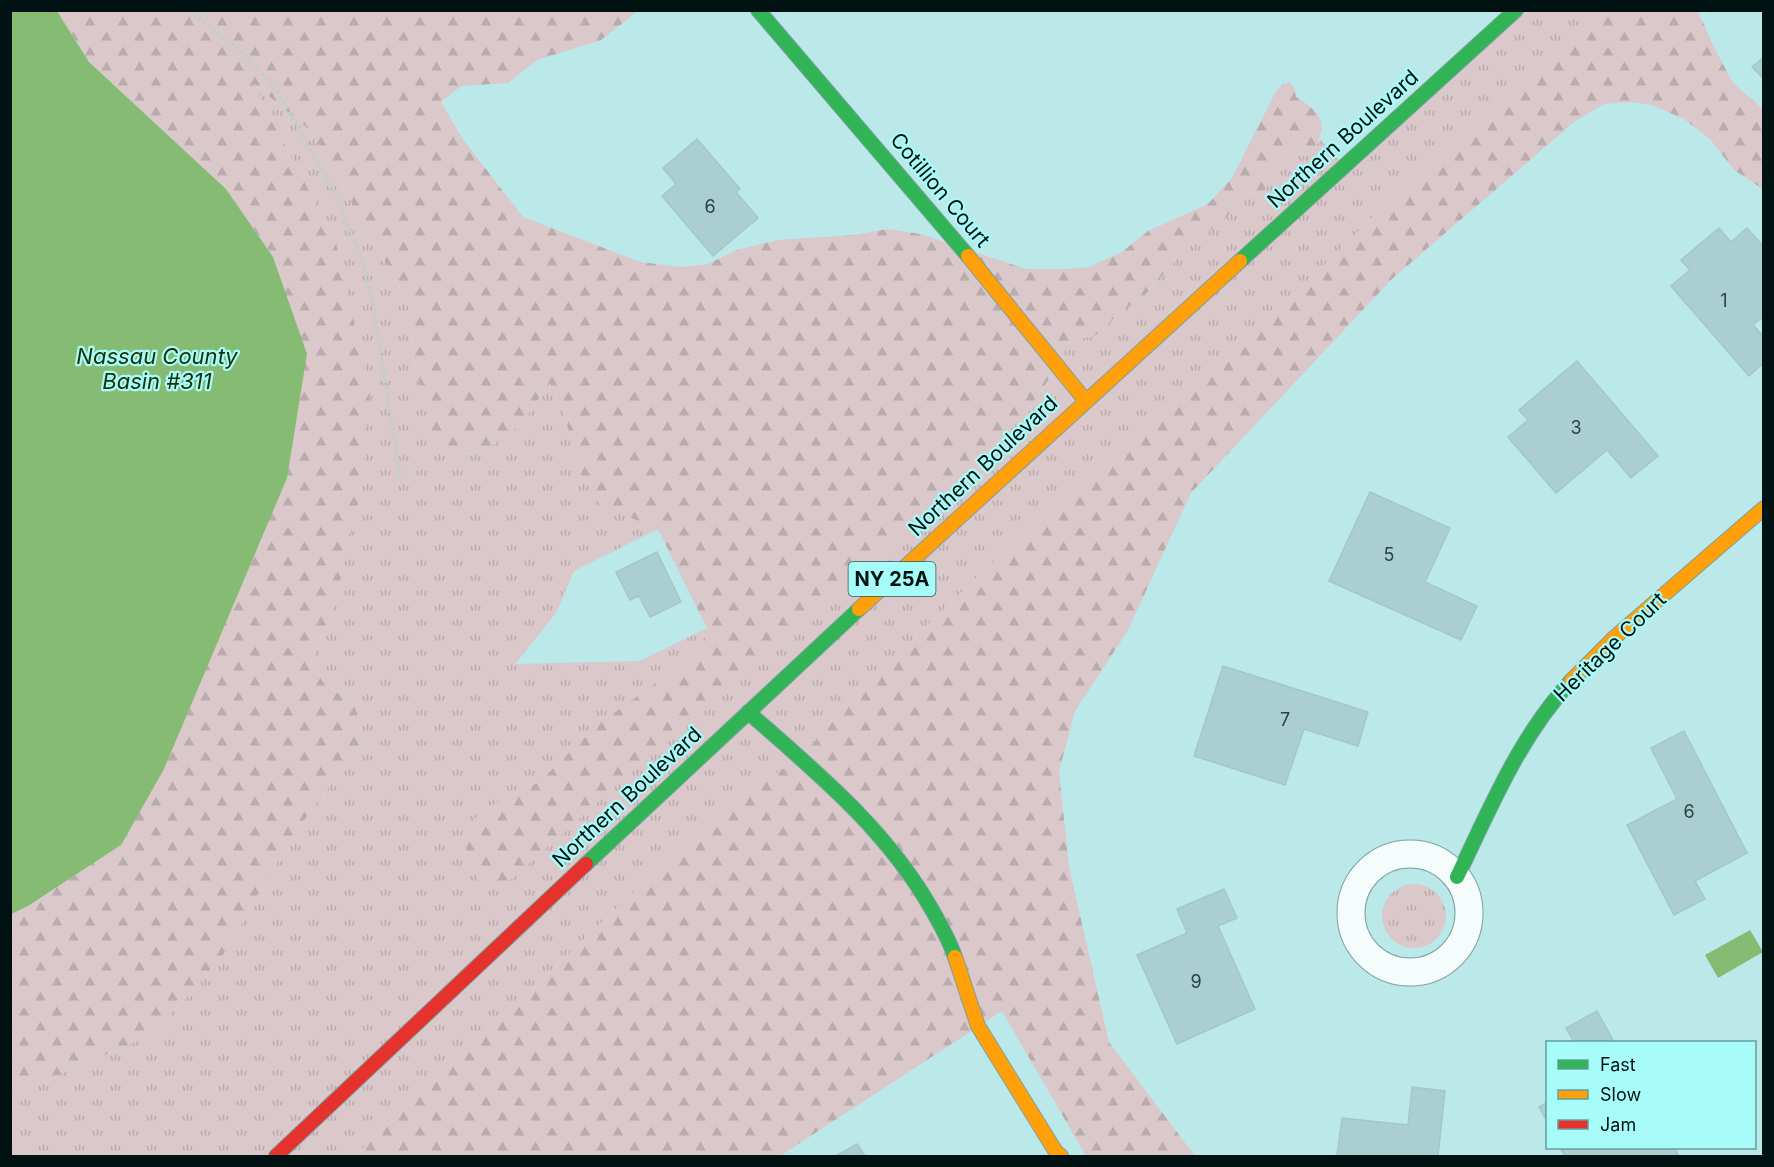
<svg xmlns="http://www.w3.org/2000/svg" width="1774" height="1167" font-family="Inter,sans-serif">
  <style>
    .grass { fill: url(#grass-tufts); fill-rule: evenodd }
    .forest { fill: url(#forest-firs) }
    .water { fill: #86bb73 }
    .building { fill: #abced1; stroke: #a3c7ca; stroke-width: 1.5 }
    .lines { fill: none; stroke-linecap: round; stroke-linejoin: round }
    .street-casing { stroke: #7ca2a2; stroke-width: 29 }
    .fast-casing { stroke: #7ca2a2; stroke-width: 16 }
    .slow-casing { stroke: #7ca2a2; stroke-width: 16 }
    .jam-casing { stroke: #7ca2a2; stroke-width: 16 }
    .path { stroke: #c1cece; stroke-width: 4; stroke-dasharray: 3 3; stroke-linecap: butt }
    .street { stroke: #f5fcfc; stroke-width: 27 }
    .fast { stroke: #30b455; stroke-width: 14 }
    .slow { stroke: #ff9f0a; stroke-width: 14 }
    .jam { stroke: #e5322d; stroke-width: 14 }
    .labels { text-anchor: middle; stroke-width: 4.5; stroke-linejoin: round; paint-order: stroke }
    .number-label { font-size: 18px; fill: #2c4344 }
    .shield { fill: #a7fcfa; stroke: #325858; stroke-width: 1.5 }
    .shield-label { font-size: 20px; font-weight: bold; fill: #001212 }
    .street-label { font-size: 21px; fill: #001212; stroke: #a7fcfa }
    .water-label { font-size: 22px; font-style: italic; fill: #1a3006; stroke: #a7fcfa }
  </style>
  <defs>
    <pattern id="grass-tufts" width="24" height="20" patternUnits="userSpaceOnUse" patternTransform="scale(1.5)"><rect width="24" height="20" fill="#dbc8cb"/><path d="M3 7l-1-3M5 7V3M7 7l1-3M15 17l-1-3M17 17v-4M19 17l1-3" fill="none" stroke="#baabad"/></pattern>
    <pattern id="forest-firs" width="22" height="20" patternUnits="userSpaceOnUse" patternTransform="scale(1.5)"><rect width="22" height="20" fill="#dbc8cb"/><path d="M5 1l3.5 6h-7zM16 11l3.5 6h-7z" fill="#baabad"/></pattern>
  </defs>
  <rect width="100%" height="100%" fill="#bbe8e8"/>
  <g class="grass">
    <path d="M1516,11H1609L1601,19L1505,95L1400,190L1311,278L1219,358L1130,443L980,574L839,712L801,758L656,871L355,1156H11L10,1092L44,1081L152,1035L220,960L291,838L363,741L355,704L325,685L311,663L335,603L336,243L252,82L311,131L408,302L415,366L467,454L494,444L523,422L550,382L564,412L578,470L988,455L1032,404L1052,376L1059,353L1067,343L1078,338L1091,337L1103,331L1113,319L1149,291L1192,242L1220,224L1249,193L1263,191L1272,181L1274,155C1286,150 1293,151 1305,156L1312,154L1320,139L1344,165ZM658,529L707,628L640,661L515,664L556,613L574,571Z"/>
    <circle cx="1414" cy="916" r="32"/>
  </g>
  <g class="forest">
    <path d="M57,11H638L601,40L537,60L508,83L461,86L441,102L462,138L523,217L640,262L681,267L708,264L737,250L777,240L853,235L888,229L920,234L1026,269H1066L1089,267L1122,252L1148,231L1208,204L1232,178L1276,91L1283,84L1290,82L1294,88L1296,97C1325,115 1328,123 1312,154L1305,156C1293,151 1286,150 1274,155L1272,181L1263,191L1249,193L1220,224L1192,242L1149,291L1113,319L1103,331L1091,337L1078,338L1067,343L1059,353L1052,375L1032,404L988,455L806,618L507,883L478,881L468,859L464,832L482,810L539,782L599,724L668,674L702,645L707,628L658,529L600,505L578,470L564,412L550,383C540,394 533,410 523,421C507,440 477,454 452,455L431,429L415,366L408,302L311,131L253,83L336,243L370,393L362,487L335,603L311,663L325,685L355,704L363,741L291,838L220,960L152,1035L44,1081L11,1092L10,914L28,906L121,845L273,257L226,189L89,62Z"/>
    <path d="M1609,11H1698L1714,47L1733,83L1763,109V189L1734,170L1710,139L1684,119L1652,105L1631,102L1604,104L1574,122L1392,279L1191,493L1127,632L1075,711L1059,771L1069,867L1109,1042L1195,1156H1086L1002,1011L780,1156H355L656,871L762,782L801,758L839,712L980,574L1130,443L1219,358L1311,278L1400,190L1505,95L1601,19Z"/>
  </g>
  <g class="water">
    <path d="M10,11H57L89,62L226,189L273,257L307,354L287,478L164,769L121,845L28,906L11,914Z"/>
    <path d="M1750,930L1763,952L1718,978L1705,955Z"/>
  </g>
  <g class="building">
    <path d="M1764,57V79L1752,67Z"/>
    <path d="M697,139L740,189L736,192L758,218L713,256L662,196L676,184L663,168Z"/>
    <path d="M1719,228L1731,242L1747,228L1764,247V316L1753,325L1764,337V363L1749,376L1671,286L1690,270L1681,260Z"/>
    <path d="M1577,361L1658,456L1631,478L1607,450L1556,493L1508,437L1528,420L1519,410Z"/>
    <path d="M1370,492L1450,528L1425,582L1477,606L1461,640L1329,581Z"/>
    <path d="M657,552L681,602L650,617L639,596L630,600L616,572Z"/>
    <path d="M1223,666L1368,712L1358,746L1304,729L1285,785L1194,756Z"/>
    <path d="M1684,731L1747,853L1695,881L1705,899L1674,915L1627,825L1677,799L1651,748Z"/>
    <path d="M1224,889L1237,918L1218,926L1255,1009L1177,1044L1137,955L1187,933L1177,909Z"/>
    <path d="M1597,1011L1614,1042H1574L1566,1028Z"/>
    <path d="M1412,1087L1445,1091L1438,1156H1337L1342,1118L1408,1125Z"/>
    <path d="M1548,1102V1123L1539,1107Z"/>
    <path d="M857,1144L865,1156H836Z"/>
    <path d="M1560,1148H1674L1678,1154L1674,1156H1565Z"/>
  </g>
  <g class="lines">
    <defs>
      <circle id="street" cx="1410" cy="913" r="59"/>
      <g id="fast">
        <path d="M758,10L968,256"/>
        <path d="M1240,261L1516,10"/>
        <path d="M748,712C816,772 885,828 931,908C940,924 949,939 955,957"/>
        <path d="M586,864L859,609"/>
        <path d="M1457,877C1490,809 1519,737 1571,681"/>
      </g>
      <g id="slow">
        <path d="M968,256L1085,400"/>
        <path d="M859,609L1240,261"/>
        <path d="M1571,681L1615,637L1764,508"/>
        <path d="M955,957L978,1026L1056,1152L1061,1156"/>
      </g>
      <path id="jam" d="M276,1156L586,864"/>
    </defs>
    <use href="#street" class="street-casing"/>
    <use href="#fast" class="fast-casing"/>
    <use href="#slow" class="slow-casing"/>
    <use href="#jam" class="jam-casing"/>
    <path class="path" d="M189,10L244,54L278,92L335,194L361,256L374,309L401,481"/>
    <use href="#street" class="street"/>
    <use href="#fast" class="fast"/>
    <use href="#slow" class="slow"/>
    <use href="#jam" class="jam"/>
  </g>
  <g class="labels">
    <g class="number-label">
      <text x="710" y="213">6</text>
      <text x="1724" y="307">1</text>
      <text x="1576" y="434">3</text>
      <text x="1389" y="561">5</text>
      <text x="1285" y="726">7</text>
      <text x="1689" y="818">6</text>
      <text x="1196" y="988">9</text>
    </g>
    <rect class="shield" x="848.5" y="562" width="87" height="34" rx="4.5"/>
    <g class="shield-label">
      <text x="892" y="586">NY 25A</text>
    </g>
    <g class="street-label">
      <text transform="translate(1343 139) rotate(-42)" y="7">Northern Boulevard</text>
      <text transform="translate(940 190) rotate(50)" y="7">Cotillion Court</text>
      <text transform="translate(983 466) rotate(-43)" y="7">Northern Boulevard</text>
      <text transform="translate(1610 647) rotate(-44)" y="7">Heritage Court</text>
      <text transform="translate(627 797) rotate(-43)" y="7">Northern Boulevard</text>
    </g>
    <g class="water-label">
      <text x="157" y="364">Nassau County<tspan x="157" dy="25">Basin #311</tspan></text>
    </g>
  </g>
  <rect width="1774" height="1167" fill="none" stroke="#001212" stroke-width="24"/>
  <rect x="1546" y="1041" width="210" height="108" fill="#a7fcfa" stroke="#649e9d" stroke-width="1.5"/>
  <rect x="1558" y="1060" width="30" height="9" fill="#30b455" stroke="#649e9d" stroke-width="1.5"/>
  <text x="1600" y="1071" font-size="18" fill="#001212">Fast</text>
  <rect x="1558" y="1090" width="30" height="9" fill="#ff9f0a" stroke="#649e9d" stroke-width="1.5"/>
  <text x="1600" y="1101" font-size="18" fill="#001212">Slow</text>
  <rect x="1558" y="1120" width="30" height="9" fill="#e5322d" stroke="#649e9d" stroke-width="1.5"/>
  <text x="1600" y="1131" font-size="18" fill="#001212">Jam</text>
</svg>
